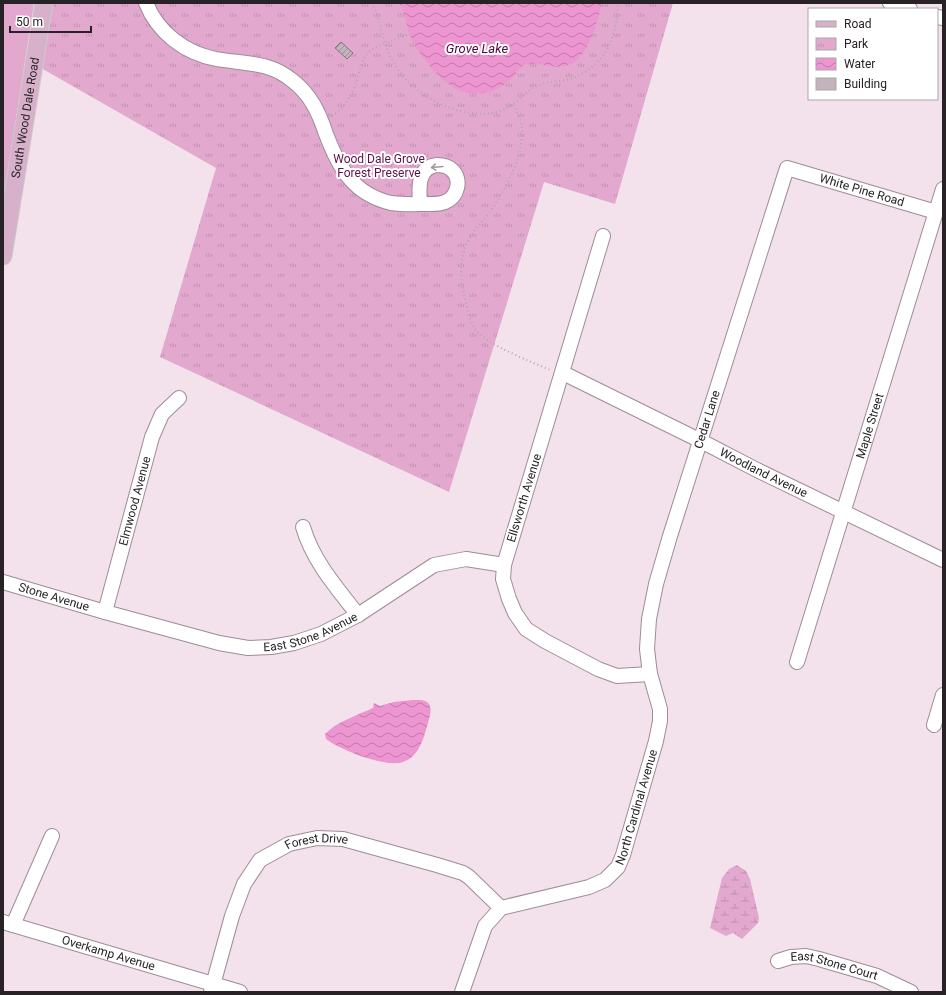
<svg xmlns="http://www.w3.org/2000/svg" width="946" height="995" font-family="Roboto,sans-serif">
  <style>
    .green { fill: #e2a8ce }
    .wetland { fill: url(#wetland-marsh) }
    .park { fill: url(#park-tufts) }
    .water { fill: url(#water-waves) }
    .building { fill: url(#building-hatch); stroke: #82737c }
    .lines { fill: none; stroke-linecap: round; stroke-linejoin: round }
    .minor-casing { stroke: #9c8d96; stroke-width: 16 }
    .major-casing { stroke: #cbcacb; stroke-width: 19 }
    .path { stroke: #b3a6ae; stroke-width: 2; stroke-dasharray: 1 3; stroke-linecap: butt }
    .minor { stroke: #fff; stroke-width: 14 }
    .major { stroke: #d7b0ca; stroke-width: 17 }
    .oneway { stroke: #9e9c9d }
    .labels { text-anchor: middle; stroke-width: 4; stroke-linejoin: round; paint-order: stroke }
    .street-label { font-size: 12px; fill: #282226; stroke: #fff }
    .park-label { font-size: 12px; fill: #5e114b; stroke: #fff }
    .water-label { font-size: 13px; font-style: italic; fill: #530341; stroke: #fff }
  </style>
  <defs>
    <pattern id="wetland-marsh" width="20" height="14" patternUnits="userSpaceOnUse"><rect width="20" height="14" fill="#e2a8ce"/><path d="M1 5h8M5 5V1M11 12h8M15 12V8" fill="none" stroke="#c290b1"/></pattern>
    <pattern id="park-tufts" width="24" height="20" patternUnits="userSpaceOnUse"><rect width="24" height="20" fill="#e2a8ce"/><path d="M3 7l-1-3M5 7V3M7 7l1-3M15 17l-1-3M17 17v-4M19 17l1-3" fill="none" stroke="#c290b1"/></pattern>
    <pattern id="water-waves" width="16" height="10" patternUnits="userSpaceOnUse"><rect width="16" height="10" fill="#ed95d0"/><path d="M0 5q4-4 8 0t8 0" fill="none" stroke="#c079a9"/></pattern>
    <pattern id="building-hatch" width="6" height="6" patternUnits="userSpaceOnUse"><rect width="6" height="6" fill="#c3b3bd"/><path d="M-1 1l2-2M0 6l6-6M5 7l2-2" fill="none" stroke="#9e9199"/></pattern>
  </defs>
  <rect width="100%" height="100%" fill="#f3e2ec"/>
  <path class="green" d="M3,3H34L3,204Z"/>
  <path class="wetland" d="M737,865L746,871L750,879L759,918L758,923L742,939L733,933L726,936L710,928L722,878L729,869Z"/>
  <path class="park" d="M50,3H673L615,204L544,182L449,492L160,357L216,168L41,68Z"/>
  <g class="water">
    <path d="M399,3H602C598,20 588,57 571,64C565,67 557,66 550,66C541,65 532,61 523,66C518,68 517,73 513,77C498,93 474,99 455,88C438,79 417,52 410,35C406,25 405,12 399,3Z"/>
    <path d="M413,700C418,700 426,699 429,704C432,709 430,715 429,719C425,734 420,757 403,762C386,768 340,750 326,739L325,734C337,722 357,715 373,708L374,703L380,706L394,702Z"/>
  </g>
  <path class="building" d="M341,42L353,53L347,59L335,48Z"/>
  <g class="lines">
    <defs>
      <g id="minor">
        <path d="M146,3C158,33 185,53 216,59C244,64 269,61 293,81C311,95 319,113 326,134C339,168 353,194 391,203C404,205 417,204 430,204C435,204 440,204 445,202C458,197 462,179 452,170C448,166 442,165 437,165C417,167 419,189 420,204"/>
        <path d="M890,3L910,9"/>
        <path d="M937,17L943,18"/>
        <path d="M603,236L504,565L503,579L509,599L515,613L526,629L545,641L598,669L617,676L650,674"/>
        <path id="s1" d="M563,373L701,441L757,470L943,560"/>
        <path d="M303,527C313,561 336,587 358,615"/>
        <path id="s2" d="M3,582L105,612L219,643L248,648L271,647L294,643L321,634L358,615L434,565L466,559L504,565"/>
        <path id="s3" d="M105,612L152,437L162,414L179,398"/>
        <path id="s4" d="M797,662L943,189"/>
        <path d="M934,725L943,695"/>
        <path id="s5" d="M3,922L240,992"/>
        <path d="M13,925L52,836"/>
        <path id="s6" d="M778,961L791,957L806,956L819,959L877,976L911,992"/>
        <path id="s7" d="M211,992L232,916L244,884L260,860L289,844L317,838L343,839L437,865L463,873L469,877L501,908"/>
        <path id="s8" d="M462,992L485,926L501,908L589,887L605,880L618,867L623,855L656,741L660,721V709L650,674L647,649L649,619L656,584L670,536L787,168L936,212"/>
      </g>
      <g id="major">
        <path id="s9" d="M3,256L44,3"/>
      </g>
    </defs>
    <use href="#minor" class="minor-casing"/>
    <use href="#major" class="major-casing"/>
    <g class="path">
      <path d="M372,3C379,16 381,30 385,43C390,62 404,80 420,92C444,110 487,124 513,104C522,98 527,90 537,86C547,81 559,82 570,79C605,67 617,38 618,3"/>
      <path d="M513,105C518,114 523,122 522,133C522,159 504,193 489,213C479,225 470,234 465,248C459,264 461,282 465,299C468,309 469,322 476,330C487,345 532,362 550,370"/>
      <path d="M332,116C348,106 354,90 359,73C361,66 363,58 368,53C376,44 398,39 410,34"/>
    </g>
    <use href="#minor" class="minor"/>
    <use href="#major" class="major"/>
  </g>
  <defs><path id="oneway-shaft" d="M-6 0H5M1.5-3L5.5 0L1.5 3" fill="none" stroke-width="1.6" stroke-linecap="round" stroke-linejoin="round"/></defs>
  <use class="oneway" href="#oneway-shaft" transform="translate(437 167) rotate(175)"/>
  <g class="labels">
    <g class="street-label">
      <text dy="4" stroke="none"><textPath href="#s9" startOffset="140">South Wood Dale Road</textPath></text>
      <text dy="4" stroke="none"><textPath href="#s8" startOffset="1026">White Pine Road</textPath></text>
      <text dy="4" stroke="none"><textPath href="#s8" startOffset="684">Cedar Lane</textPath></text>
      <text dy="4" stroke="none"><textPath href="#s4" startOffset="247">Maple Street</textPath></text>
      <text dy="4" stroke="none"><textPath href="#s1" startOffset="224">Woodland Avenue</textPath></text>
      <text transform="translate(524 498) rotate(-73)" y="4">Ellsworth Avenue</text>
      <text dy="4" stroke="none"><textPath href="#s3" startOffset="115">Elmwood Avenue</textPath></text>
      <text dy="4" stroke="none"><textPath href="#s2" startOffset="53">Stone Avenue</textPath></text>
      <text dy="4" stroke="none"><textPath href="#s2" startOffset="319">East Stone Avenue</textPath></text>
      <text dy="4" stroke="none"><textPath href="#s8" startOffset="283">North Cardinal Avenue</textPath></text>
      <text dy="4" stroke="none"><textPath href="#s7" startOffset="203">Forest Drive</textPath></text>
      <text dy="4" stroke="none"><textPath href="#s5" startOffset="110">Overkamp Avenue</textPath></text>
      <text dy="4" stroke="none"><textPath href="#s6" startOffset="58">East Stone Court</textPath></text>
    </g>
    <g class="park-label">
      <text x="379" y="163">Wood Dale Grove<tspan x="379" dy="14">Forest Preserve</tspan></text>
    </g>
    <g class="water-label">
      <text x="477" y="53">Grove Lake</text>
    </g>
  </g>
  <rect width="946" height="995" fill="none" stroke="#282226" stroke-width="8"/>
  <rect x="808" y="8" width="130" height="92" fill="#ffffff" stroke="#a9a7a8"/>
  <rect x="816" y="21" width="20" height="6" fill="#d7b0ca" stroke="#a9a7a8"/>
  <text x="844" y="28" font-size="12" fill="#282226">Road</text>
  <rect x="816" y="38" width="20" height="12" fill="url(#park-tufts)" stroke="#a9a7a8"/>
  <text x="844" y="48" font-size="12" fill="#282226">Park</text>
  <rect x="816" y="58" width="20" height="12" fill="url(#water-waves)" stroke="#a9a7a8"/>
  <text x="844" y="68" font-size="12" fill="#282226">Water</text>
  <rect x="816" y="78" width="20" height="12" fill="#c3b3bd" stroke="#a9a7a8"/>
  <text x="844" y="88" font-size="12" fill="#282226">Building</text>
  <path d="M10 26v6h81v-6" fill="none" stroke="#282226" stroke-width="2"/>
  <text x="16" y="26" font-size="12" fill="#282226" stroke="#ffffff" stroke-width="3" paint-order="stroke">50 m</text>
</svg>
